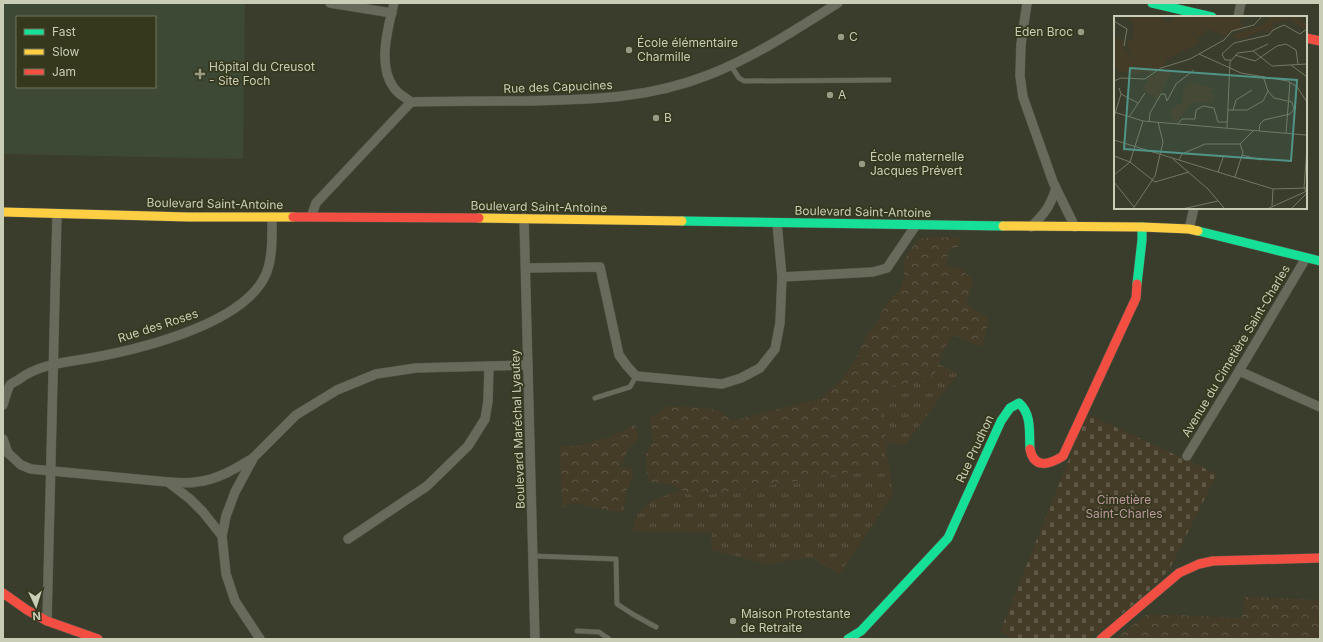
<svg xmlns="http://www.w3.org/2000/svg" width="1323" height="642" font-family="Inter,sans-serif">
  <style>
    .medical { fill: #3d4835; fill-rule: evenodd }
    .grass { fill: url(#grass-tufts) }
    .forest { fill: url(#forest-crowns) }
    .cemetery { fill: url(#cemetery-stones) }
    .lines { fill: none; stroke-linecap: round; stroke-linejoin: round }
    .lane-casing { stroke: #56584b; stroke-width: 5.5 }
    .street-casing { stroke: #56584b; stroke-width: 10 }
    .fast-casing { stroke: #56584b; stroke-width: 10 }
    .slow-casing { stroke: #56584b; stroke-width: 10 }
    .jam-casing { stroke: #56584b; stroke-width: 10 }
    .lane { stroke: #686a5c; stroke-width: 4.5 }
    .street { stroke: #686a5c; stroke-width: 9 }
    .fast { stroke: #16e098; stroke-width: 9 }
    .slow { stroke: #ffcf43; stroke-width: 9 }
    .jam { stroke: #f24e42; stroke-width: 9 }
    .poi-dot { fill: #979b85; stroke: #35381d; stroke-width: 1.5 }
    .labels { text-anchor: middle; stroke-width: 3.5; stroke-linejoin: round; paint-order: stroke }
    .poi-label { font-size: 12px; fill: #c9cdb6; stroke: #35381d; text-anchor: start }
    .street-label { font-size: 12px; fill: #c9cdb6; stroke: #35381d }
    .park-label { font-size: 12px; fill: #bc979f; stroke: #35381d }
    .inset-road { fill: none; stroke: #737763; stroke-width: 1 }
    .view { fill: #509487; fill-opacity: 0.15; stroke: #509487; stroke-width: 2 }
    .inset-edge { fill: none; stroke: #c9cdb6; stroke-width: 2 }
  </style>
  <defs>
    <pattern id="grass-tufts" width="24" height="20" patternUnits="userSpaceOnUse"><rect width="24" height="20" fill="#453c28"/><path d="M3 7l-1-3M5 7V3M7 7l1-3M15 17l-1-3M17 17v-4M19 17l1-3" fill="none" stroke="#5e5745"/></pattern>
    <pattern id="forest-crowns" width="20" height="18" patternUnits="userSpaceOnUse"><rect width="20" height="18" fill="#453c28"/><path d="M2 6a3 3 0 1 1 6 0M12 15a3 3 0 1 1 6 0" fill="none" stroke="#5e5745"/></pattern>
    <pattern id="cemetery-stones" width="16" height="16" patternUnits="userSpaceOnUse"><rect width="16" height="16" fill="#453c28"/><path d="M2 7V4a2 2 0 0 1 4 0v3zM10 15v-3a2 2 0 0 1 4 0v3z" fill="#5e5745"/></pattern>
  </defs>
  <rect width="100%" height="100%" fill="#3a3d2b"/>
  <path class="medical" d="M3,3H245L243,159L3,154ZM17,17H155V87H17Z"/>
  <g class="grass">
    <path d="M938,364L958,373L905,445L888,442L881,420V399L892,386C911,383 932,385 938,364Z"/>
    <path d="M886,447L893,493L839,575L812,557L767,564L712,550L711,532L632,531L637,515L651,501L681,490L695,497L878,468Z"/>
  </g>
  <g class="forest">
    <path d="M932,237L962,238L958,247L950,248L945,265L961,269L973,280L966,304L989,319L982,347L953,335L942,352L936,372L925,381L892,386L881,399V420L888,442L878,468L695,497L670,484L650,482L647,471L646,454L653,441L650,418L668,406L705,408L718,411L732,421L822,398L845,376L856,359L866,336L876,324L887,302L899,292L904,279V260L918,239Z"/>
    <path d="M635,425L639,438L628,448L624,460L619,468H632L633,476L626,492L623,513L573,503L562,508L560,446H577L607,438Z"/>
    <path d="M1245,597L1320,600V639H1115L1146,615H1176L1242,618Z"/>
  </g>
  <path class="cemetery" d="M1087,414L1217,474L1169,570L1143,597L1090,639H1015L1000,632Z"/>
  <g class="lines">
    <defs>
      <g id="lane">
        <path d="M731,66L739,78L744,81L889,80"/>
        <path d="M595,398L630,387L636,376"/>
        <path d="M534,556L616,559L617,604L634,615L656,627"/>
        <path d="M577,631L599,632L609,639"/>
      </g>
      <g id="street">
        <path d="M330,3L392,13"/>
        <path d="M394,3C388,27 377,66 394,88C398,94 406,98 411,102"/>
        <path d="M1027,3L1021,44L1020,76L1023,97L1053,182L1075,227"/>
        <path d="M1238,17L1241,3"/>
        <path d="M311,217L316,203L411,102C446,101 482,101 517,101C586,100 646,100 711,74C756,56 798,28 838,3"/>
        <path d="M524,218L535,639"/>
        <path d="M777,223L782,277"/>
        <path d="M1031,227C1045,213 1050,207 1056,188"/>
        <path d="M1189,229L1194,208"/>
        <path d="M526,268L600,267L619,355L627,366L636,376L722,384L741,378L760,368L775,349L780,323L782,277L873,272L887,268L916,225"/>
        <path d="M1239,371L1320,407"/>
        <path d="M3,405C5,399 7,390 10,385C12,383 16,381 18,380C40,363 69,362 96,357C144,348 245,323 266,274C273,257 272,235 272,217"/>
        <path d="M3,439L8,453L21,465L31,469L168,482L190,499L203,512L222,536"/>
        <path d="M1187,456L1239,371L1306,258"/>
        <path d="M168,482C177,482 187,484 196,482C217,480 235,469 253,458"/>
        <path d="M348,539L427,486L468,446L485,419L488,401L489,366"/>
        <path d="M47,621L57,214"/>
        <path d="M260,639L235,601L226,574L222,536L226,516L235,492L254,457L296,415L337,390L376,374L416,368L528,365"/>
      </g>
      <g id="fast">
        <path d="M1152,3L1212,17"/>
        <path d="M682,221L1003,226"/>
        <path d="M1198,231L1320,261"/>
        <path d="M1137,284L1142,240V227"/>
        <path d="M848,639L861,631L948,538L1001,421L1010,408L1019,403C1032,414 1029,433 1030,449"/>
      </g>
      <g id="slow">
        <path d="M3,212L188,217H293"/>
        <path d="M479,218L682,221"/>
        <path d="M1003,226L1142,227L1189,229L1198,231"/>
      </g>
      <g id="jam">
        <path d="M1306,38L1320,41"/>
        <path d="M293,217L479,218"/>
        <path d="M1030,449C1034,469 1049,465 1063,456L1136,298L1137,284"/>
        <path d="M3,593L27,610L47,621L98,639"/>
        <path d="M1101,639L1179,573L1199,564L1213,561L1320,558"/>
      </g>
    </defs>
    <use href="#lane" class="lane-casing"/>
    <use href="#street" class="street-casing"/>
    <use href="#fast" class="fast-casing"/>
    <use href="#slow" class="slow-casing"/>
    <use href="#jam" class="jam-casing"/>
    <use href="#lane" class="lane"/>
    <use href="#street" class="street"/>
    <use href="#fast" class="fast"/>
    <use href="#slow" class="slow"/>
    <use href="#jam" class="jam"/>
  </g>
  <g class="poi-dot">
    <circle cx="1081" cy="32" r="4"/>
    <circle cx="841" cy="37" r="4"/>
    <circle cx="629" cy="50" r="4"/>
    <path d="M198 68h4v4h4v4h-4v4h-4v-4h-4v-4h4z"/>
    <circle cx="830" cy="95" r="4"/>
    <circle cx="656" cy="118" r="4"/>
    <circle cx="862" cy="164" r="4"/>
    <circle cx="733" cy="621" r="4"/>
  </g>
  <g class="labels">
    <g class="poi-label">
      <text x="1073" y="36" text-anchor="end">Eden Broc</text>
      <text x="849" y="41">C</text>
      <text x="637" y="47">École élémentaire<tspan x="637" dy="14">Charmille</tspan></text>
      <text x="209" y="71">Hôpital du Creusot<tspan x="209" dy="14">- Site Foch</tspan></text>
      <text x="838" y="99">A</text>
      <text x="664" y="122">B</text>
      <text x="870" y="161">École maternelle<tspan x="870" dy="14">Jacques Prévert</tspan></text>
      <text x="741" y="618">Maison Protestante<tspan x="741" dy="14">de Retraite</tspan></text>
    </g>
    <g class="street-label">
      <text transform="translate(558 87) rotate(-2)" y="4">Rue des Capucines</text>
      <text transform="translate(215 204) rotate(1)" y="4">Boulevard Saint-Antoine</text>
      <text transform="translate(539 207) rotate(1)" y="4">Boulevard Saint-Antoine</text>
      <text transform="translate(863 212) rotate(1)" y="4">Boulevard Saint-Antoine</text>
      <text transform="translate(158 326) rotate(-18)" y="4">Rue des Roses</text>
      <text transform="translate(1236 351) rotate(-59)" y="4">Avenue du Cimetière Saint-Charles</text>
      <text transform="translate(518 429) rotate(-92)" y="4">Boulevard Maréchal Lyautey</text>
      <text transform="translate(975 449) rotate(-65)" y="4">Rue Prudhon</text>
    </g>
    <g class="park-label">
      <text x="1124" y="504">Cimetière<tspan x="1124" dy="14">Saint-Charles</tspan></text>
    </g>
  </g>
  <g transform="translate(1114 16)">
    <rect width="193" height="193" fill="#3a3d2b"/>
    <path d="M156,0H175L174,3L158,8L160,12L154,18L152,13L123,24L119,19L149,9ZM176,0H183L193,8V11L188,12L175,3ZM76,65L92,71L102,72L95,77L71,78L69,80V75Z" fill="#453c28"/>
    <path d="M11,0H44L52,5H59L60,0L132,1L125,4L131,12L119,14L112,20L93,13L84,22L74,6L85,27L53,43L50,50L38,57L26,56L25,58L6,56L0,50V20L9,25L10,33L18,42L21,43L13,33L14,24H19L20,8ZM94,76L99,78V86L77,87L63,106H58L60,103L57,101L56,92L60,94L64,88H68L70,78Z" fill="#453c28"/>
    <path d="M49,52L57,56L44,83L28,74L35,62Z" fill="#453c28"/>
    <path class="inset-road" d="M0,5L13,13L10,30M139,35L154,28M85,38L127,57L174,65L183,71L193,86M121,39L141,45L163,30L172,28L182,34L184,48M117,44H111L108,38L120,27L155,19L159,14L170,9L186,18L193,13M177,49L193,61M0,65L7,62L31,63L47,52L76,43L110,24L118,15L140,9L148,0M7,78L24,87M114,94H133L149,85L154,75L149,60M119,94L122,84L138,74M0,96L29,105L192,119M0,101L7,78L5,72M15,101L31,77M35,106L36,97L47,78H51L53,85L62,68L80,54M64,108L68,103H81L82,94L89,90L100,92L104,106H113M113,112L116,46L124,37L139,35L158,50L193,48M145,115L146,108L150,104L176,98L180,93L178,86L160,82L154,75M172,117L176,66M0,124L159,173L193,172M193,132L190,172L193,177M128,139L147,144M0,140L16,146L41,166L75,156M59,143L94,173L111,193M65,144L68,138L91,128H126L140,114M104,156L110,139M0,159L16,146L29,105M121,161L129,136L126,128M0,166L20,191M158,190L159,173M19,193L41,160L49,126L44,106M68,193L104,185M153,193L193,175M177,193L193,177"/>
    <path class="view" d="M16,52L183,64L177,145L10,133Z"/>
    <rect width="193" height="193" class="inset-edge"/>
  </g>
  <rect width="1323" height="642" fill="none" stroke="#c9cdb6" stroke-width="8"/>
  <rect x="16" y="16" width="140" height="72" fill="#35381d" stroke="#70745a"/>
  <rect x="24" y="29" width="20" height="6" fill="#16e098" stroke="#70745a"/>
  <text x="52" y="36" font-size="12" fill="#c9cdb6">Fast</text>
  <rect x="24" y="49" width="20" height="6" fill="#ffcf43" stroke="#70745a"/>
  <text x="52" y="56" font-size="12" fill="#c9cdb6">Slow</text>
  <rect x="24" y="69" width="20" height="6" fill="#f24e42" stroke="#70745a"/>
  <text x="52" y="76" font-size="12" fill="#c9cdb6">Jam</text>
  <g transform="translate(36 606) rotate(176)" stroke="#35381d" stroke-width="3" paint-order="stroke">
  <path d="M0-3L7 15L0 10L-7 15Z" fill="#c9cdb6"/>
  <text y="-6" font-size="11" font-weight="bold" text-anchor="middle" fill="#c9cdb6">N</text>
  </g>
</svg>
